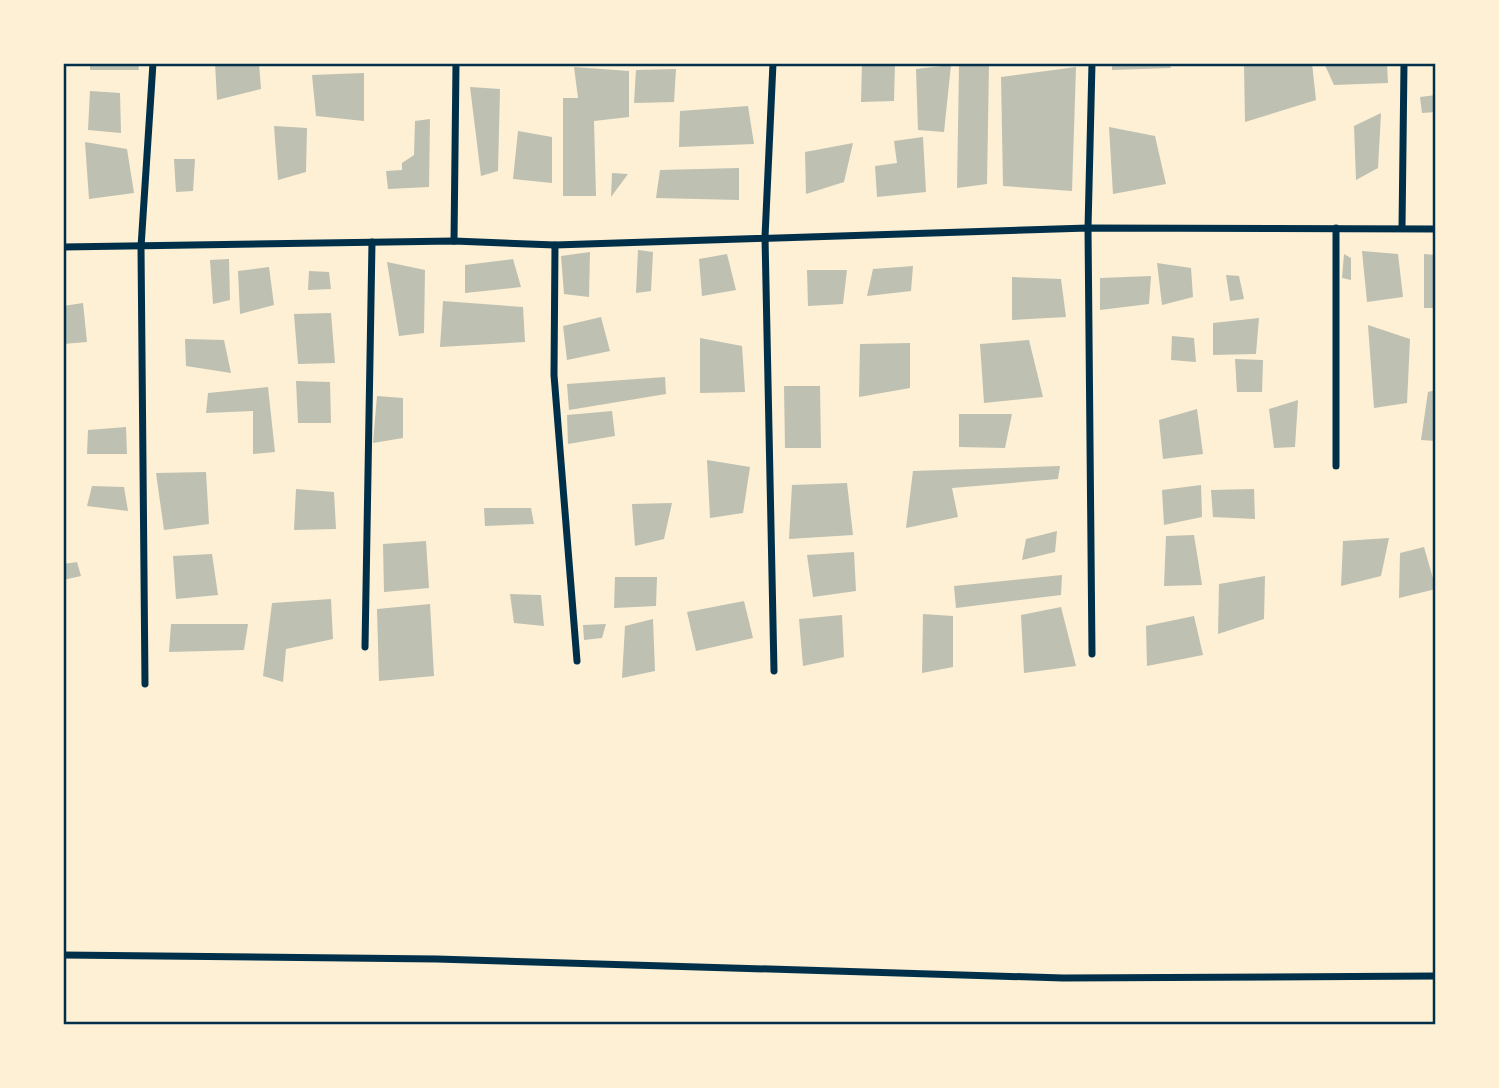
<svg xmlns="http://www.w3.org/2000/svg" width="1499" height="1088" font-family="'Fira Sans',sans-serif">
  <style>
    .building { fill: #bec0b2 }
    .lines { fill: none; stroke-linecap: round; stroke-linejoin: round }
    .minor { stroke: #003049; stroke-width: 7 }
    .neatline { fill: none; stroke: #003049; stroke-width: 2.5 }
  </style>
  <rect width="100%" height="100%" fill="#fdf0d5"/>
  <g class="building">
    <path d="M90,63H138L139,70H90Z"/>
    <path d="M215,63H259L261,89L217,100Z"/>
    <path d="M862,63H895L894,101L861,102Z"/>
    <path d="M1112,63H1169L1171,68L1112,70Z"/>
    <path d="M1270,63H1312L1316,100L1245,122L1244,65Z"/>
    <path d="M1324,63H1387L1388,83L1334,85Z"/>
    <path d="M989,64L987,184L957,188L959,66Z"/>
    <path d="M951,65L944,132L918,130L916,69Z"/>
    <path d="M574,67L629,71V117L594,121L596,196H563V98H578Z"/>
    <path d="M1076,67L1072,191L1003,186L1001,77Z"/>
    <path d="M676,69L674,102L634,103L636,70Z"/>
    <path d="M364,73V121L316,116L312,75Z"/>
    <path d="M470,87L500,89L498,171L481,176Z"/>
    <path d="M90,91L120,93L121,133L88,130Z"/>
    <path d="M1436,95V112L1422,113L1420,97Z"/>
    <path d="M748,106L754,144L679,147L680,111Z"/>
    <path d="M1381,113L1378,168L1356,180L1354,126Z"/>
    <path d="M430,119L429,187L388,189L386,171L402,170V163L414,155L415,121Z"/>
    <path d="M274,126L307,128L306,172L278,180Z"/>
    <path d="M1109,127L1155,136L1166,184L1113,194Z"/>
    <path d="M518,131L552,137V183L513,179Z"/>
    <path d="M923,137L926,192L877,197L875,166L897,163L894,141Z"/>
    <path d="M85,142L127,149L134,193L89,199Z"/>
    <path d="M853,143L844,182L806,194L805,152Z"/>
    <path d="M174,159H195L193,191L176,192Z"/>
    <path d="M739,168V200L656,198L660,170Z"/>
    <path d="M612,173L628,174L611,197Z"/>
    <path d="M638,250L653,252L651,291L636,293Z"/>
    <path d="M1362,251L1398,254L1403,297L1367,302Z"/>
    <path d="M590,252L589,297L564,294L561,256Z"/>
    <path d="M727,254L736,290L702,296L699,259Z"/>
    <path d="M1344,254L1351,258V280L1342,278Z"/>
    <path d="M1424,254L1436,255V308H1424Z"/>
    <path d="M229,259L230,300L213,304L210,260Z"/>
    <path d="M513,259L521,287L465,293V265Z"/>
    <path d="M387,262L425,270L424,333L399,336Z"/>
    <path d="M1157,263L1191,268L1193,297L1162,305Z"/>
    <path d="M913,266L911,291L867,296L873,269Z"/>
    <path d="M269,267L274,305L240,314L238,271Z"/>
    <path d="M807,270H847L843,304L808,306Z"/>
    <path d="M309,271L329,272L331,289L308,290Z"/>
    <path d="M1226,275L1239,276L1244,299L1230,301Z"/>
    <path d="M1151,276L1149,304L1100,310V278Z"/>
    <path d="M1012,277L1061,279L1066,317L1012,320Z"/>
    <path d="M443,301L523,307L525,342L440,347Z"/>
    <path d="M83,303L87,342L63,344V306Z"/>
    <path d="M331,313L335,363L298,364L294,314Z"/>
    <path d="M601,317L610,351L567,360L563,326Z"/>
    <path d="M1259,318L1256,354L1213,355V323Z"/>
    <path d="M1368,325L1410,339L1407,403L1374,408Z"/>
    <path d="M1172,336L1194,338L1196,362L1171,360Z"/>
    <path d="M700,338L742,346L745,392L700,393Z"/>
    <path d="M185,339L224,340L231,373L186,366Z"/>
    <path d="M1029,340L1043,397L984,403L980,344Z"/>
    <path d="M910,343V388L859,397L860,344Z"/>
    <path d="M1235,359L1263,360L1262,392H1237Z"/>
    <path d="M665,377L666,394L569,410L567,384Z"/>
    <path d="M296,381L330,382L331,423H298Z"/>
    <path d="M784,386H820L821,448H785Z"/>
    <path d="M268,387L275,452L253,454V411L206,413L208,393Z"/>
    <path d="M1436,390V441L1421,440L1428,392Z"/>
    <path d="M377,396L403,398V438L373,443Z"/>
    <path d="M1298,400L1295,447L1274,448L1269,409Z"/>
    <path d="M1197,409L1203,454L1163,459L1159,420Z"/>
    <path d="M612,411L615,436L568,444L567,415Z"/>
    <path d="M959,414H1012L1005,448L959,447Z"/>
    <path d="M126,427L127,454H87L88,430Z"/>
    <path d="M707,460L750,467L743,513L710,518Z"/>
    <path d="M1060,466L1058,479L952,488L958,517L906,528L913,471Z"/>
    <path d="M206,472L209,524L164,530L156,473Z"/>
    <path d="M847,483L853,535L789,539L792,485Z"/>
    <path d="M1201,485L1202,517L1164,525L1162,490Z"/>
    <path d="M92,486L124,487L128,511L87,506Z"/>
    <path d="M296,489L334,492L336,529L294,530Z"/>
    <path d="M1254,489L1255,519L1213,517L1211,490Z"/>
    <path d="M672,503L664,539L635,546L632,504Z"/>
    <path d="M484,508H531L534,524L485,526Z"/>
    <path d="M1057,531L1055,552L1022,560L1026,539Z"/>
    <path d="M1194,535L1202,585L1164,586L1166,536Z"/>
    <path d="M1389,538L1381,576L1341,586L1343,541Z"/>
    <path d="M426,541L429,588L384,592L383,544Z"/>
    <path d="M1424,547L1436,589L1399,598L1400,553Z"/>
    <path d="M854,552L856,591L813,597L807,555Z"/>
    <path d="M212,554L218,595L176,599L173,556Z"/>
    <path d="M77,562L81,576L63,580V564Z"/>
    <path d="M1062,575L1061,595L956,608L954,586Z"/>
    <path d="M1265,576L1264,619L1218,634L1219,584Z"/>
    <path d="M615,577H657L656,606L614,608Z"/>
    <path d="M510,594L541,595L544,626L514,623Z"/>
    <path d="M331,599L333,639L286,649L283,682L263,676L272,603Z"/>
    <path d="M744,601L753,638L696,651L687,612Z"/>
    <path d="M430,604L434,676L379,681L377,609Z"/>
    <path d="M1061,607L1076,666L1024,673L1021,615Z"/>
    <path d="M923,614L953,616V667L922,673Z"/>
    <path d="M842,615L844,657L803,666L799,619Z"/>
    <path d="M1194,616L1203,655L1147,666L1146,626Z"/>
    <path d="M653,619L655,671L622,678L625,626Z"/>
    <path d="M171,624H248L244,650L169,652Z"/>
    <path d="M606,624L602,638L584,640L583,625Z"/>
  </g>
  <g class="lines">
    <g class="minor">
      <path d="M773,63L765,237L774,671"/>
      <path d="M1402,228L1404,63"/>
      <path d="M454,241L456,63"/>
      <path d="M555,245L554,375L577,661"/>
      <path d="M63,247L454,241L555,245L1088,228L1436,229"/>
      <path d="M1336,466V228"/>
      <path d="M365,647L372,242"/>
      <path d="M1092,654L1088,228L1092,63"/>
      <path d="M145,684L141,247L153,63"/>
      <path d="M63,955L437,959L1063,978L1436,976"/>
    </g>
  </g>
  <rect width="1499" height="1088" fill="none" stroke="#fdf0d5" stroke-width="130"/>
  <rect x="65" y="65" width="1369" height="958" class="neatline"/>
</svg>
